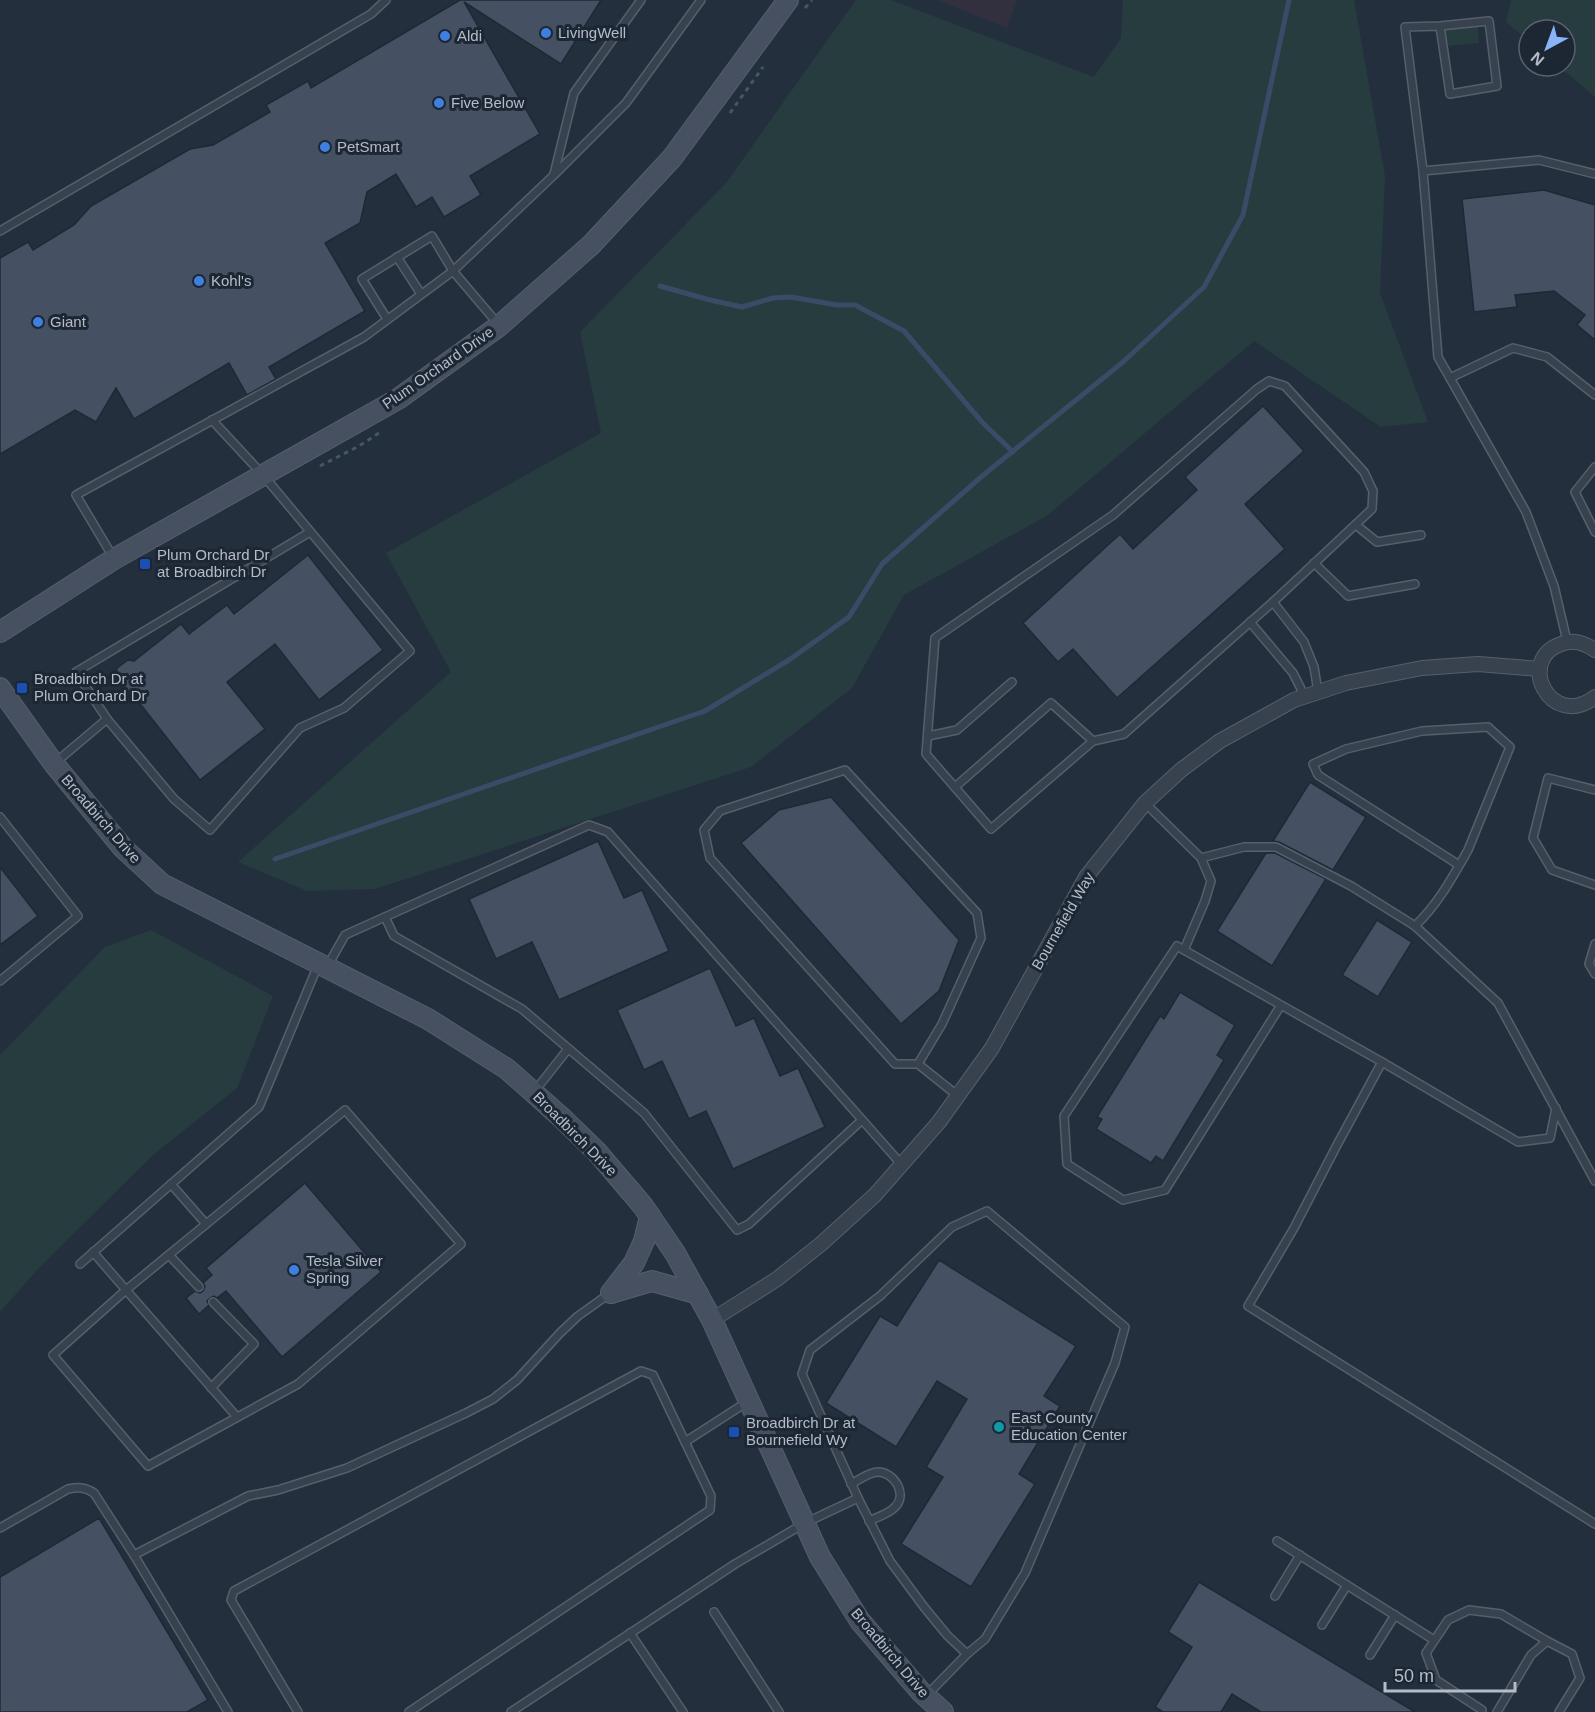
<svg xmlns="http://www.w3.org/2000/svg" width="1595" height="1712" font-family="Arial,sans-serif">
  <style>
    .medical { fill: #32303f }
    .green { fill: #263c3f }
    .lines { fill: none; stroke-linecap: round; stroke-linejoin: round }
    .stream { stroke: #394c67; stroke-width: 5 }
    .building { fill: #455162; stroke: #1f2835; stroke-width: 1.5 }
    .lane-casing { stroke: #565f6c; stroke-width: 10 }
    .street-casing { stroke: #565f6c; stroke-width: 16 }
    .secondary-casing { stroke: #565f6c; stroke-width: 22 }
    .path { stroke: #44595c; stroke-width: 3; stroke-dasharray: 4.5 4.5; stroke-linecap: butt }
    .lane { stroke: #38414e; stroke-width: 7 }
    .street { stroke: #38414e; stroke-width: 14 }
    .secondary { stroke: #465061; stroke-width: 20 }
    .shop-dot { fill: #3f7fe0; stroke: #1d2633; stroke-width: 2 }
    .transit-dot { fill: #1a4fb4; stroke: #1d2633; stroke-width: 2 }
    .culture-dot { fill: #0f9aa8; stroke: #1d2633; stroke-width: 2 }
    .labels { text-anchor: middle; stroke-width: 6; stroke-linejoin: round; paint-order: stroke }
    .poi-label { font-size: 15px; fill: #b4bcc9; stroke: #1d2633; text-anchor: start }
    .street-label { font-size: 15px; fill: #b4bcc9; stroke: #1d2633 }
  </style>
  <rect width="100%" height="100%" fill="#242f3e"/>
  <path class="medical" d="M937,0H1017L1007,28Z"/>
  <g class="green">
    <path d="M856,0H891L1094,77L1121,38L1123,0H1354L1385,176L1380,293L1428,422L1381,427L1254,341L1048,515L904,595L852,688L751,767L375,889L307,891L238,862L451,672L386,553L601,433L580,332L726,183Z"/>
    <path d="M1511,0H1595V97L1559,66H1565V30H1529V41L1506,22Z"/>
    <path d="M1478,26L1479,43L1445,46L1443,30Z"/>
    <path d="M151,930L273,996L237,1088L153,1155L39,1268L0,1312V1055L105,947Z"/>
  </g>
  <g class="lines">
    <g class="stream">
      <path d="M660,286L710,300L742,307L773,298L791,297L837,305H855L904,331L982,422L1013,452"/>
      <path d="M275,859L705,711L789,660L849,617L882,564L981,477L1123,362L1204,287L1243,215L1289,0"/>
    </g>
  </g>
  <g class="building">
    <path d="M460,0H601L561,64L464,2L540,134L470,176L481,195L444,217L432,197L416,207L396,174L367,192L360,223L325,243L365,311L269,367L276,379L247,395L229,363L134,419L116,388L96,422L75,410L0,454V258L28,242L33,250L74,225L91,206L190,149L213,145L270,112L266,105L308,81L311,88Z"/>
    <path d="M1544,190L1595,205V340L1577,325L1585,315L1554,291L1515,295L1517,307L1474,312L1462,199Z"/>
    <path d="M1263,406L1304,451L1245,504L1285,549L1117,698L1073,649L1058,662L1023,623L1120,534L1133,549L1197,490L1185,477Z"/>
    <path d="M308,555L383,650L319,700L275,644L227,682L265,729L200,780L130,691H124L116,680L117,668L128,660L134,661L181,624L189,634L227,605L234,614Z"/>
    <path d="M1310,782L1366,817L1333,870L1279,842L1273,841Z"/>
    <path d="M831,797L959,940L939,991L901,1024L741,843L779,810Z"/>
    <path d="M598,841L624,898L642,890L669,951L559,1000L532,942L496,959L469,899Z"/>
    <path d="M1266,853H1275L1326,879L1272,966L1217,931Z"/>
    <path d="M0,867L38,916L0,945Z"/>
    <path d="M1377,920L1412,942L1378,997L1342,975Z"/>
    <path d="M710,968L736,1026L754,1018L780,1076L798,1068L825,1127L733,1169L706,1111L689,1119L662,1061L644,1070L617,1010Z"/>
    <path d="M1180,992L1235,1025L1217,1055L1224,1060L1163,1161L1156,1156L1151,1163L1096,1129L1102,1119L1097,1117L1160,1016L1164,1019Z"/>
    <path d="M305,1183L381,1272L282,1357L226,1291L217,1298L214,1296L210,1298L207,1301L209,1305L199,1314L186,1298L195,1291L200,1293L203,1291L205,1286L203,1283L212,1275L206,1268Z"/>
    <path d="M939,1260L1076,1346L1044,1396L1060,1406L1019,1474L1035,1484L971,1587L901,1544L943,1477L926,1467L967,1399L937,1381L896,1447L826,1403L880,1316L897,1326Z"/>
    <path d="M99,1518L208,1700L187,1712H0V1577Z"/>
    <path d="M1199,1582L1415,1712H1261L1232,1694L1221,1712H1163L1155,1707L1192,1647L1168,1632Z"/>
  </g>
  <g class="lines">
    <defs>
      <g id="lane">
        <path d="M1423,171L1405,27L1440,26L1489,21L1497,86L1450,94L1440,26"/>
        <path d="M554,174L574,93L641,0"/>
        <path d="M0,231L371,14L386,0"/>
        <path d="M397,257L421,294"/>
        <path d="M387,319L362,279L432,236L453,271L554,175L626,103L701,0"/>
        <path d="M1450,378L1513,348L1547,357L1595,395"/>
        <path d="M1269,381L1285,386L1364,472L1373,491L1372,509L1273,602L1124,734L1093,741L991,829L926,754L935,638L1113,515L1257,389Z"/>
        <path d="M1595,467L1575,492L1595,532"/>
        <path d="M1356,525L1377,542L1421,535"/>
        <path d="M113,557L76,495L364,337L453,271L498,324"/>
        <path d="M1314,563L1348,596L1415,584"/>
        <path d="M1273,602L1304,642L1314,667L1318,692"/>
        <path d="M1250,622L1293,673L1305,697"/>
        <path d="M1567,641L1554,586L1526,512L1438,357L1423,171L1539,160L1595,174"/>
        <path d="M107,719L76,672L310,532"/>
        <path d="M928,736L957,730L1012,682"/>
        <path d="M56,762L107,719L174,799L210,830L300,728L344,708L410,651L263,475L212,420"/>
        <path d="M955,787L1051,703L1093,741"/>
        <path d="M1595,790L1548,778L1533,838L1552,870L1595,885"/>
        <path d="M1145,803L1201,858L1244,847H1276L1351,886L1415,926L1498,1003L1595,1181"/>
        <path d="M0,817L78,916L0,981"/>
        <path d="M385,917L394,936L522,1009L644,1113L737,1230L749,1224L862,1120"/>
        <path d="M1415,926C1438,904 1452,878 1468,850L1510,747L1488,727L1422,731L1346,749L1313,764L1318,775L1459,865"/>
        <path d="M1595,944L1589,964L1595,974"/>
        <path d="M1184,950L1205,901L1211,881L1201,858"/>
        <path d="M327,967L345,935L589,825L608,832L902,1165"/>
        <path d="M1281,1005L1177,946L1064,1116L1067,1164L1123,1200L1165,1190L1281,1005L1382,1062"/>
        <path d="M918,1064L942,1024L981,938L977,913L845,770L720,811L704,830L710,858L895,1064H918L958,1096"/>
        <path d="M534,1092L568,1049"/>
        <path d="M1556,1108L1550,1138L1518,1142L1382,1062L1337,1145L1294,1228L1248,1306L1595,1524"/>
        <path d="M171,1184L206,1224"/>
        <path d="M93,1252L126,1290L53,1355L148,1466L298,1384L461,1244L345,1110L126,1290L237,1417"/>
        <path d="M169,1255L199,1287"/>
        <path d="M80,1264L259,1107L318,965"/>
        <path d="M211,1388L254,1344L213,1302"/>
        <path d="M685,1442L747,1402"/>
        <path d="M851,1484C859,1480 869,1472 878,1472C894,1472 908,1494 895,1507C889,1514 877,1517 869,1521"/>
        <path d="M858,1498L802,1374L810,1350L880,1296L952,1227L987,1211L1125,1327L1115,1363L1025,1573L985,1639L967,1654"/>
        <path d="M0,1528L68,1489C79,1487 85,1487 94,1493L134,1555L228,1712"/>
        <path d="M1277,1541L1434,1640"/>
        <path d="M134,1555L248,1496L278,1490L347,1468L466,1413L493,1399L517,1380L560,1333L578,1316L609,1294"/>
        <path d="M1275,1596L1300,1555"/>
        <path d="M714,1612L779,1712"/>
        <path d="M1322,1625L1347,1585"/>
        <path d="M630,1633L683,1712"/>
        <path d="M1370,1655L1395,1615"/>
        <path d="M1482,1710L1436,1680L1426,1653L1448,1620L1469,1610L1501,1614L1547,1641"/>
        <path d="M298,1712L231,1600L234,1591L641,1371L653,1375L711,1496L710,1510L409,1712"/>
        <path d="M511,1712L735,1564L805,1523L858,1498L890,1561L924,1607L947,1635L967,1654L927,1695"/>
        <path d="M1497,1712L1531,1655L1547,1641L1572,1654L1580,1678L1559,1712"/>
      </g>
      <g id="street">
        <path d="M1595,650C1584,643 1574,639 1561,644C1515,660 1551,731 1595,697"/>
        <path d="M712,1320L777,1279L821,1244L875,1195L939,1122L992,1048L1086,877L1145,803L1181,770L1220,741L1294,700L1346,683L1422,668L1478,664L1540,669"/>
      </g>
      <g id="secondary">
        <path d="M0,632L114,559L398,399L499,326L591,245L672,158L788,0"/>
        <path d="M0,688L54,764L123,848L162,884L428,1019L507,1069L562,1118L597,1152L643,1206L675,1253L712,1320L820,1557L860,1621L921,1692L943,1712"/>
        <path d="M611,1293L652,1281L698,1294"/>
        <path d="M611,1293L634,1263L644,1241L650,1216"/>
      </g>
    </defs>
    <use href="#lane" class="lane-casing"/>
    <use href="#street" class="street-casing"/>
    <use href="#secondary" class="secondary-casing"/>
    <g class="path">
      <path d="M805,8L812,0"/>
      <path d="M730,113L763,67"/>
      <path d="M320,466L359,446L379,433"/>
    </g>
    <use href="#lane" class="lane"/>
    <use href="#street" class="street"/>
    <use href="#secondary" class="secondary"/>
  </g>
  <g class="shop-dot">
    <circle cx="546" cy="33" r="6"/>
    <circle cx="445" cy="36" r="6"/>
    <circle cx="439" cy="103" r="6"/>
    <circle cx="325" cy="147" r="6"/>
    <circle cx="199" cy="281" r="6"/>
    <circle cx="38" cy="322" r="6"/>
    <circle cx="294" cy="1270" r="6"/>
  </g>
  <g class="transit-dot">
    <rect x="139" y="558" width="12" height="12" rx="3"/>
    <rect x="16" y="682" width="12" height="12" rx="3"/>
    <rect x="728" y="1426" width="12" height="12" rx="3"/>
  </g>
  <circle class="culture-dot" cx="999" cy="1427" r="6"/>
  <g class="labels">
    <g class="poi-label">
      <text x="558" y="38">LivingWell</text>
      <text x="457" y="41">Aldi</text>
      <text x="451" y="108">Five Below</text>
      <text x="337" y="152">PetSmart</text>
      <text x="211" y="286">Kohl's</text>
      <text x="50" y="327">Giant</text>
      <text x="157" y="560">Plum Orchard Dr<tspan x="157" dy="17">at Broadbirch Dr</tspan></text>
      <text x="34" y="684">Broadbirch Dr at<tspan x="34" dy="17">Plum Orchard Dr</tspan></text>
      <text x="306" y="1266">Tesla Silver<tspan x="306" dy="17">Spring</tspan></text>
      <text x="1011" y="1423">East County<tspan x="1011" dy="17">Education Center</tspan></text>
      <text x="746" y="1428">Broadbirch Dr at<tspan x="746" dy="17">Bournefield Wy</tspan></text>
    </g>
    <g class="street-label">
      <text transform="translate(438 368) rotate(-35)" y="5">Plum Orchard Drive</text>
      <text transform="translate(101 819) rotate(49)" y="5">Broadbirch Drive</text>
      <text transform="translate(1063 921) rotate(-60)" y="5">Bournefield Way</text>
      <text transform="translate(575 1134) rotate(45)" y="5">Broadbirch Drive</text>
      <text transform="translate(890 1653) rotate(50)" y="5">Broadbirch Drive</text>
    </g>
  </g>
  <g transform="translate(1547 48) rotate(221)"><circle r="28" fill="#1d2633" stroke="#59626f" stroke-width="1.5"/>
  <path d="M0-4.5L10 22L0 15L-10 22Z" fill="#8ab4f8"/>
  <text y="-9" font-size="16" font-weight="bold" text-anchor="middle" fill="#b4bcc9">N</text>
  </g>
  <path d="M1385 1682v9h130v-9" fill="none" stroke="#b4bcc9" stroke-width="3"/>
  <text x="1394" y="1682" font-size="18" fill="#b4bcc9" stroke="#1d2633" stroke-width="4.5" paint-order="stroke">50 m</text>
</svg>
